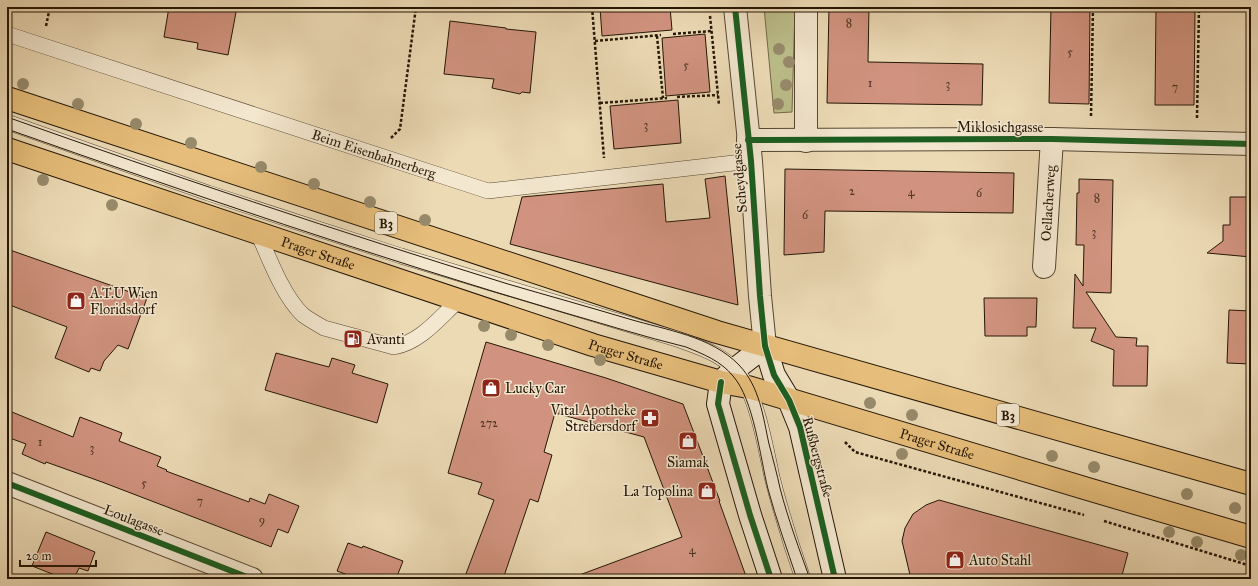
<svg xmlns="http://www.w3.org/2000/svg" width="1258" height="586" font-family="'IM FELL Great Primer',serif">
  <style>
    .green { fill: #bcbe8a; stroke: #706a48 }
    .building { fill: #d1937f; stroke: #241606 }
    .lines { fill: none; stroke-linecap: round; stroke-linejoin: round }
    .lane-casing { stroke: #564732; stroke-width: 16 }
    .street-casing { stroke: #564732; stroke-width: 24 }
    .secondary-casing { stroke: #241606; stroke-width: 24 }
    .primary-casing { stroke: #241606; stroke-width: 24 }
    .path { stroke: #241606; stroke-width: 2.5; stroke-dasharray: 3 2; stroke-linecap: butt }
    .lane { stroke: #f3e7cf; stroke-width: 15 }
    .street { stroke: #f3e7cf; stroke-width: 22 }
    .secondary { stroke: #f3e7cf; stroke-width: 22 }
    .primary { stroke: #e6bd7a; stroke-width: 22 }
    .tram { stroke: #241606; stroke-width: 1 }
    .cycleway-casing { stroke: #f3e7cf; stroke-width: 8 }
    .cycleway { stroke: #1b5e20; stroke-width: 6 }
    .tree { fill: #978a6b }
    .labels { text-anchor: middle; stroke-width: 3; stroke-linejoin: round; paint-order: stroke }
    .number-label { font-size: 12px; fill: #4f3524 }
    .shield { fill: #f3e7cf; stroke: #625542; stroke-width: 1 }
    .shield-label { font-size: 13px; font-weight: bold; fill: #241606 }
    .street-label { font-size: 14px; fill: #241606; stroke: #f3e7cf }
    .poi-label { font-size: 14px; fill: #241606; stroke: #f3e7cf; text-anchor: start }
  </style>
  <rect width="100%" height="100%" fill="#ecdab5"/>
  <filter id="stains"><feTurbulence type="fractalNoise" baseFrequency=".005" numOctaves="4"/><feColorMatrix values="0 0 0 0 .2 0 0 0 0 .09 0 0 0 0 .02 0 0 0 .5 -.17"/></filter>
  <radialGradient id="worn" r=".72"><stop offset=".6" stop-color="#630" stop-opacity="0"/><stop offset="1" stop-color="#630" stop-opacity=".3"/></radialGradient>
  <path class="green" d="M764,7H795L792,112L774,113Z"/>
  <g class="building">
    <path d="M169,7H237L228,55L197,49L198,43L164,37Z"/>
    <path d="M600,7H670L672,30L602,36Z"/>
    <path d="M829,7H869L868,62L983,64L982,105L827,103Z"/>
    <path d="M1051,7H1090L1089,104L1049,103Z"/>
    <path d="M1156,7H1195L1194,105H1155Z"/>
    <path d="M450,21L506,28V29L536,32L530,93L522,92L520,94L492,88L494,79L444,74Z"/>
    <path d="M705,34L710,92L666,96L662,38Z"/>
    <path d="M678,100L681,143L614,149L610,106Z"/>
    <path d="M785,169L1014,173L1013,213L825,211L824,252L784,255Z"/>
    <path d="M725,176L738,305L510,244L522,197L663,184L666,222L710,218L705,179Z"/>
    <path d="M1079,179L1113,180L1111,293L1086,292L1116,337L1137,338L1136,346H1148L1147,386H1113L1114,350L1091,341L1096,328H1073L1075,274L1083,286L1084,245H1076L1077,193H1079Z"/>
    <path d="M1230,197H1251V257L1207,253L1223,241V225H1230Z"/>
    <path d="M7,249L147,298L128,349L118,345L104,361L100,371L91,368L89,372L55,358L67,327L7,304Z"/>
    <path d="M984,298H1037L1036,327H1027V336H985Z"/>
    <path d="M1229,310L1251,311V364L1227,363Z"/>
    <path d="M486,342L606,378L683,404L720,501H719L747,579H574V577L682,537L644,437L555,413L544,452L552,455L538,502L530,499L503,579H464L494,500L478,494L482,483L448,473Z"/>
    <path d="M276,353L329,367L332,358L355,365L352,373L388,384L377,423L265,390Z"/>
    <path d="M7,410L73,437L80,417L122,433L119,441L161,457L157,466L167,470L166,471L249,502L250,498L265,504L269,494L299,506L288,533L278,529L271,547L269,546L102,482L46,462L45,464L22,454L26,444L7,437Z"/>
    <path d="M939,500L1128,553L1121,579H911L902,541L905,528L913,514L926,505Z"/>
    <path d="M46,532L95,552L88,571L79,568L74,579H65L32,566Z"/>
    <path d="M348,543L362,548L363,546L403,561L396,579H359L337,571Z"/>
  </g>
  <g class="lines">
    <defs>
      <g id="lane">
        <path id="s1" d="M7,34L488,191L751,161"/>
        <path d="M7,122L208,193L401,256L677,339C702,348 726,355 742,378C757,399 766,449 772,477C781,512 791,545 803,579"/>
        <path d="M258,233C269,258 283,296 303,315C310,320 317,324 324,328L394,347C421,342 439,318 459,300"/>
      </g>
      <g id="street">
        <path d="M735,7L751,161L760,296L765,346"/>
        <path d="M806,7V141"/>
        <path d="M748,140L1052,139L1251,144"/>
        <path id="s2" d="M1044,267L1052,139"/>
        <path d="M7,483L252,579"/>
      </g>
      <path id="secondary" d="M771,579L750,515L718,404L721,382L730,373L765,346L774,375L789,400L800,427L835,579"/>
      <g id="primary">
        <path d="M7,98L717,332L1251,484"/>
        <path id="s3" d="M7,149L593,345L721,382L748,387L1091,490L1251,537"/>
      </g>
    </defs>
    <use href="#lane" class="lane-casing"/>
    <use href="#street" class="street-casing"/>
    <use href="#secondary" class="secondary-casing"/>
    <use href="#primary" class="primary-casing"/>
    <g class="path">
      <path d="M592,7L604,158"/>
      <path d="M710,16L719,105"/>
      <path d="M46,26L50,7"/>
      <path d="M673,34L711,31"/>
      <path d="M657,36L663,98"/>
      <path d="M595,41L661,35"/>
      <path d="M677,97L718,95"/>
      <path d="M600,103L667,98"/>
      <path d="M1091,116L1093,7"/>
      <path d="M1197,118L1199,7"/>
      <path d="M391,138L400,129L416,7"/>
      <path d="M845,442L855,452L1084,515"/>
      <path d="M1104,521L1251,566"/>
    </g>
    <use href="#lane" class="lane"/>
    <use href="#street" class="street"/>
    <use href="#secondary" class="secondary"/>
    <use href="#primary" class="primary"/>
    <g class="tram">
      <path d="M7,117C173,176 340,232 508,284C549,296 589,307 629,319C666,330 711,336 739,365C760,387 763,417 769,444C773,459 777,474 780,488C788,519 799,549 810,579"/>
      <path d="M7,129C191,194 375,257 562,312C604,324 645,337 686,347C703,354 721,361 733,376C754,400 760,457 768,489C776,519 787,549 797,579"/>
    </g>
    <defs>
      <g id="cycleway">
        <path d="M735,7L751,161L760,296L765,346L774,375L789,400L800,427L835,579"/>
        <path d="M748,140L1052,139L1251,144"/>
        <path d="M721,382L718,404L750,515L771,579"/>
        <path d="M7,483L252,579"/>
      </g>
    </defs>
    <use href="#cycleway" class="cycleway-casing"/>
    <use href="#cycleway" class="cycleway"/>
  </g>
  <g class="tree">
    <circle cx="779" cy="49" r="6"/>
    <circle cx="789" cy="62" r="6"/>
    <circle cx="23" cy="84" r="6"/>
    <circle cx="786" cy="85" r="6"/>
    <circle cx="78" cy="104" r="6"/>
    <circle cx="778" cy="104" r="6"/>
    <circle cx="136" cy="124" r="6"/>
    <circle cx="191" cy="143" r="6"/>
    <circle cx="261" cy="167" r="6"/>
    <circle cx="43" cy="180" r="6"/>
    <circle cx="314" cy="184" r="6"/>
    <circle cx="370" cy="202" r="6"/>
    <circle cx="112" cy="205" r="6"/>
    <circle cx="425" cy="220" r="6"/>
    <circle cx="484" cy="326" r="6"/>
    <circle cx="511" cy="335" r="6"/>
    <circle cx="548" cy="345" r="6"/>
    <circle cx="600" cy="360" r="6"/>
    <circle cx="870" cy="403" r="6"/>
    <circle cx="912" cy="415" r="6"/>
    <circle cx="902" cy="454" r="6"/>
    <circle cx="1052" cy="456" r="6"/>
    <circle cx="1094" cy="467" r="6"/>
    <circle cx="1187" cy="494" r="6"/>
    <circle cx="1235" cy="508" r="6"/>
    <circle cx="1169" cy="532" r="6"/>
    <circle cx="1197" cy="542" r="6"/>
    <circle cx="1241" cy="555" r="6"/>
  </g>
  <defs>
    <symbol id="shop-square" viewBox="-11 -11 22 22"><rect x="-9" y="-9" width="18" height="18" rx="4" fill="#8f2418" stroke="#f3e7cf"/><path d="M-5-2.5h2.3a2.7 3.5 0 0 1 5.4 0H5L5.5 6h-11ZM-1.5-2.5h3a1.5 2.3 0 0 0-3 0Z" fill="#fff"/></symbol>
    <symbol id="fuel-square" viewBox="-11 -11 22 22"><rect x="-9" y="-9" width="18" height="18" rx="4" fill="#8f2418" stroke="#f3e7cf"/><path d="M-5.5-6h7V0h2V4h1.3V-2.5L3-4.5l.8-.8L6-3V5H2.5V1h-1V6h-7ZM-4.2-4.7v3.2H.2V-4.7Z" fill="#fff"/></symbol>
    <symbol id="pharmacy-square" viewBox="-11 -11 22 22"><rect x="-9" y="-9" width="18" height="18" rx="4" fill="#8f2418" stroke="#f3e7cf"/><path d="M-2-6h4v4h4v4h-4v4h-4v-4h-4v-4h4Z" fill="#fff"/></symbol>
  </defs>
  <g fill-rule="evenodd">
    <use href="#shop-square" x="65" y="290" width="22" height="22"/>
    <use href="#fuel-square" x="342" y="328" width="22" height="22"/>
    <use href="#shop-square" x="480" y="377" width="22" height="22"/>
    <use href="#pharmacy-square" x="639" y="407" width="22" height="22"/>
    <use href="#shop-square" x="677" y="430" width="22" height="22"/>
    <use href="#shop-square" x="696" y="480" width="22" height="22"/>
    <use href="#shop-square" x="944" y="549" width="22" height="22"/>
  </g>
  <g class="labels">
    <g class="number-label">
      <text x="849" y="27">8</text>
      <text x="1070" y="56">5</text>
      <text x="686" y="69">5</text>
      <text x="870" y="87">1</text>
      <text x="948" y="88">3</text>
      <text x="1175" y="91">7</text>
      <text x="646" y="129">3</text>
      <text x="852" y="195">2</text>
      <text x="911" y="196">4</text>
      <text x="979" y="197">6</text>
      <text x="1097" y="202">8</text>
      <text x="805" y="219">6</text>
      <text x="1094" y="236">3</text>
      <text x="489" y="427">272</text>
      <text x="40" y="446">1</text>
      <text x="92" y="452">3</text>
      <text x="144" y="487">5</text>
      <text x="200" y="505">7</text>
      <text x="262" y="524">9</text>
      <text x="692" y="554">4</text>
    </g>
    <g class="shield">
      <rect x="375" y="212" width="22" height="22" rx="3"/>
      <rect x="997" y="404" width="22" height="22" rx="3"/>
    </g>
    <g class="shield-label">
      <text x="386" y="228">B3</text>
      <text x="1008" y="420">B3</text>
    </g>
    <g class="street-label">
      <text x="1000" y="132">Miklosichgasse</text>
      <text dy="5" stroke="none"><textPath href="#s1" startOffset="386">Beim Eisenbahnerberg</textPath></text>
      <text transform="translate(739 178) rotate(-95)" y="5">Scheydgasse</text>
      <text dy="5" stroke="none"><textPath href="#s2" startOffset="64">Oellacherweg</textPath></text>
      <text dy="5" stroke="none"><textPath href="#s3" startOffset="328">Prager Straße</textPath></text>
      <text dy="5" stroke="none"><textPath href="#s3" startOffset="652">Prager Straße</textPath></text>
      <text dy="5" stroke="none"><textPath href="#s3" startOffset="976">Prager Straße</textPath></text>
      <text transform="translate(818 457) rotate(75)" y="5">Rußbergstraße</text>
      <text transform="translate(134 520) rotate(21)" y="5">Loulagasse</text>
    </g>
    <g class="poi-label">
      <text x="90" y="298">A.T.U Wien<tspan x="90" dy="16">Floridsdorf</tspan></text>
      <text x="367" y="344">Avanti</text>
      <text x="505" y="393">Lucky Car</text>
      <text x="636" y="415" text-anchor="end">Vital Apotheke<tspan x="636" dy="16">Strebersdorf</tspan></text>
      <text x="688" y="467" text-anchor="middle">Siamak</text>
      <text x="693" y="496" text-anchor="end">La Topolina</text>
      <text x="969" y="565">Auto Stahl</text>
    </g>
  </g>
  <rect width="1258" height="586" fill="none" stroke="#ecdab5" stroke-width="24"/>
  <rect x="8" y="8" width="1242" height="570" fill="none" stroke="#241606" stroke-width="2"/>
  <rect x="12" y="12" width="1234" height="562" fill="none" stroke="#241606"/>
  <path d="M20 560v6h76v-6" fill="none" stroke="#241606" stroke-width="2"/>
  <text x="26" y="560" font-size="12" fill="#241606" stroke="#f3e7cf" stroke-width="3" paint-order="stroke">20 m</text>
  <rect width="100%" height="100%" filter="url(#stains)"/>
  <rect width="100%" height="100%" fill="url(#worn)"/>
</svg>
